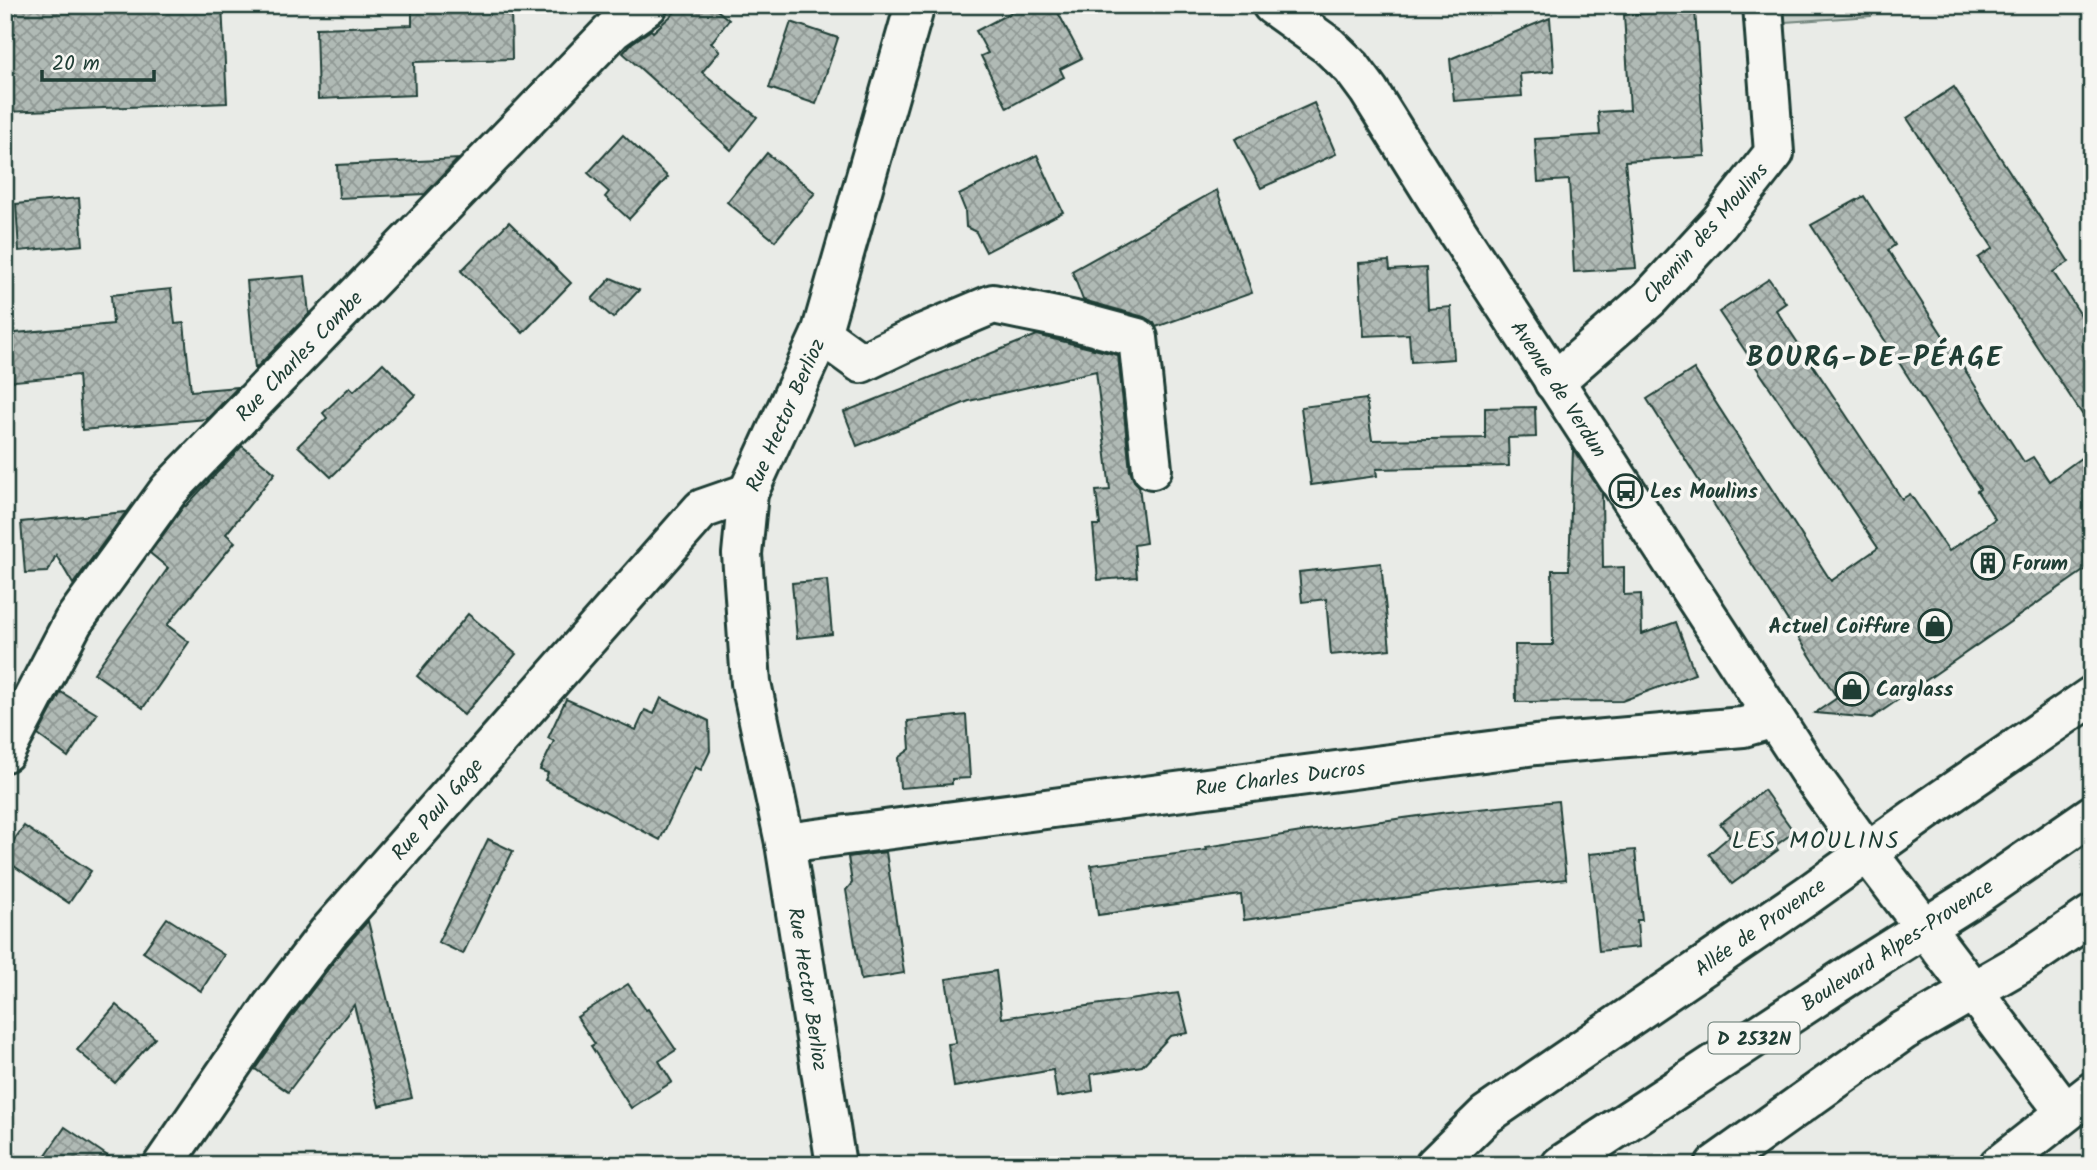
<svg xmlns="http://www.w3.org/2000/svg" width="2097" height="1170" font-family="Kalam,sans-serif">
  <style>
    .pitch { fill: #c7cec9; stroke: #73867e; stroke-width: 2 }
    .building { fill: url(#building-cross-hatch); stroke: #1f3d34; stroke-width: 2 }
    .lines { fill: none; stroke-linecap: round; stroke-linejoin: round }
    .minor-casing { stroke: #1f3d34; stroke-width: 44 }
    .major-casing { stroke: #1f3d34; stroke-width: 44 }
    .minor { stroke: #f6f6f2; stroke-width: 38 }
    .major { stroke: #f6f6f2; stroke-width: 38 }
    .labels { text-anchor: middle; stroke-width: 7; stroke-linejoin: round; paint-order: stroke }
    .shield { fill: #f6f6f2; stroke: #60746d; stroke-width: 2 }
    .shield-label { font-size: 19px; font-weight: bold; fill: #1f3d34 }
    .street-label { font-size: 21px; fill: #1f3d34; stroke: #f6f6f2 }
    .poi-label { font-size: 21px; font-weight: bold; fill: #1f3d34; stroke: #f6f6f2; text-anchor: start }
    .quarter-label { font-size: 24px; letter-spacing: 2px; fill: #1f3d34; stroke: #f6f6f2 }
    .district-label { font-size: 28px; font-weight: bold; letter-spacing: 2px; fill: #1f3d34; stroke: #f6f6f2 }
  </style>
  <defs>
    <pattern id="building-cross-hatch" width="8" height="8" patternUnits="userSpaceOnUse" patternTransform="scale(1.75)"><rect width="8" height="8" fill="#b0bab5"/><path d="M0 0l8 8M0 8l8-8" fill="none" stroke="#8f9894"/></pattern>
  </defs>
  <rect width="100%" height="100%" fill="#e9ebe7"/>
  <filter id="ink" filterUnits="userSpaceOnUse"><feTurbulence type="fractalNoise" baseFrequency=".0143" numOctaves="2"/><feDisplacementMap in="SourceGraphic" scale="14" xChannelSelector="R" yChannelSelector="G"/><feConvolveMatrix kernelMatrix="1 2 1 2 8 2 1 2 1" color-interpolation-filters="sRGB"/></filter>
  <g filter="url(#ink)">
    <path class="pitch" d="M1767,5H1870L1871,16L1769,23Z"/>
    <g class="building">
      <path d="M5,5H222L227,103L5,112Z"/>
      <path d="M412,5H511L512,59L414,62L415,95L318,99L316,28L412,25Z"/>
      <path d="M683,5H711L729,20L711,43L720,51L702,72L757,117L731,150L623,53L632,43L651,30L653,32Z"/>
      <path d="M1025,5H1054L1082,58L1060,69L1064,77L1007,108L981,56L988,53L976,31Z"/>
      <path d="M1695,10L1705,156L1625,161L1636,268L1574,272L1569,180L1538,182L1535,139L1600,135L1598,112L1630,110L1624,15Z"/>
      <path d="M1550,18L1554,71L1520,74L1522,96L1454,101L1450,59Z"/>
      <path d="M791,22L838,38L816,104L769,88Z"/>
      <path d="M1954,87L2069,262L2053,272L2092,332V429L1978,258L1993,248L1907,118Z"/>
      <path d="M1314,103L1336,154L1261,188L1235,139Z"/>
      <path d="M623,135L668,177L629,219L605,197L609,192L588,173Z"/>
      <path d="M767,153L815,193L775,241L727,202Z"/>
      <path d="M1037,155L1063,212L986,252L976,232L966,227L965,210L959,195Z"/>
      <path d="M458,159L425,194L339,198L337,165Z"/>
      <path d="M1217,190L1252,293L1156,327L1154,323L1144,317L1083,300L1072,271Z"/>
      <path d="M1864,196L1895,245L1888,250L2024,462L2033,457L2049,481L2092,450V565L1872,718L1815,713L1837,698L1647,399L1694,369L1831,581L1878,548L1719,312L1769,279L1786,303L1776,310L1902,499L1910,494L1949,551L1995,519L1977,491L1980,489L1811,225Z"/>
      <path d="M79,198L83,245L19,251L16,204Z"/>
      <path d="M509,222L571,283L523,333L461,271Z"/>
      <path d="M1389,261L1390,270L1426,268L1428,309L1451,307L1454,359L1411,362L1409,334L1364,336L1359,263Z"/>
      <path d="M305,276L309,314L255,369L247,281Z"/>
      <path d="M611,278L639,290L613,318L592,299Z"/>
      <path d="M171,289L175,324L184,323L191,391L238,387L207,419L82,430L78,375L5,382V334L113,324L111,295Z"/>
      <path d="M1037,335L1118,355L1130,471L1134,481L1139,486L1146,543L1134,545L1137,577L1098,580L1093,525H1100L1096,491L1110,490L1096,371L969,401L857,446L844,412Z"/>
      <path d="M383,363L415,395L331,477L298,446L327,418L323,413L350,387L354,391Z"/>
      <path d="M1366,399L1372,440L1485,438V408L1535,407L1536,437L1508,438L1509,466L1376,469L1377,476L1311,485L1301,407Z"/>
      <path d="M242,446L275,473L226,534L235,542L167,625L189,642L143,708L94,673L168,568L150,553L184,506H186Z"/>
      <path d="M1573,449L1602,493L1603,568L1624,567V595L1641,594L1642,634L1676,622L1695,674L1622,701L1516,702L1515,645H1553L1552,570H1569Z"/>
      <path d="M126,512L73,584L56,555L48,572L25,573L21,522Z"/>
      <path d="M1381,563L1390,649L1331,655L1326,599L1302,602L1299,572Z"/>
      <path d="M827,580L832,634L797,638L792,583Z"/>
      <path d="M468,614L516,654L464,715L417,676Z"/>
      <path d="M61,692L97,714L68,757L38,735Z"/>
      <path d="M661,698L709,721L710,751L701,770L695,767L660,840L545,780L548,773L540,770L554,741L548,738L566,699L636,730L645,710L654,714Z"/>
      <path d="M966,715L970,778L952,779V784L900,788L898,758L910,749L908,721Z"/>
      <path d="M1764,790L1794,832L1775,846L1778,850L1732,884L1709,854L1730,836L1720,824Z"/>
      <path d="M1558,801L1566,879L1450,891L1244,920L1241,895L1098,915L1091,865L1207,850L1206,847L1308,831L1448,812Z"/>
      <path d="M24,826L91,871L69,903L5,860V853Z"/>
      <path d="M488,839L513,851L463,954L438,942Z"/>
      <path d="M1635,850L1642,920H1637L1639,947L1599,951L1589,854Z"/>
      <path d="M886,852L904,973L861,980L846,890L852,883L848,857Z"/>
      <path d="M167,918L224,955L201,991L143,952Z"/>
      <path d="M368,921L412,1098L379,1106L354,1005L288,1092L255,1069L290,1019L345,947Z"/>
      <path d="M996,971L1002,1018L1178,993L1188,1033L1170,1036L1142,1066L1091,1074L1093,1091L1057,1097L1053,1070L954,1087L948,1044L956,1043L946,979Z"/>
      <path d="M628,984L646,1010L648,1009L676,1050L659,1061L672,1082L631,1108L591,1046L595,1044L577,1017Z"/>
      <path d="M116,1005L155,1038L115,1083L77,1050Z"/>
      <path d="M65,1127L121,1165H39Z"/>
    </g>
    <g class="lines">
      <defs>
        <g id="minor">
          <path d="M1272,5L1329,46L1352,68L1369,91L1456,230L1810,773L1867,852L2065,1112"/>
          <path d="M821,334L861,363L924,333L993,304L1071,320L1138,338L1152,469"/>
          <path d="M1554,382L1650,298L1719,223L1774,153L1763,5"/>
          <path d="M5,752L73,622L169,490L613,30L648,5"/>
          <path d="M785,843L1536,745L1743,727L1774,718"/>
          <path d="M163,1165L272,1006L328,933L702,509L748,493"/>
          <path d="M836,1165L785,843L751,683L742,554L748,493L821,334L915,5"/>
          <path d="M1435,1165L1486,1115L1808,895L1931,807L2092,696"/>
          <path d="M1999,1165L2092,1092"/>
        </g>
        <g id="major">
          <path d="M1561,1165L1859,969L1975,896L2092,815"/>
          <path d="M1715,1165L1903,1031L2023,962L2092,915"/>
        </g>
      </defs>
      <use href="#minor" class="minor-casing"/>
      <use href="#major" class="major-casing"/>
      <use href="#minor" class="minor"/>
      <use href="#major" class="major"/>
    </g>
  </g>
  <defs>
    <symbol id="bus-ring" viewBox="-11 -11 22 22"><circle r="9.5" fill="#f6f6f2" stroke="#1f3d34" stroke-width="1.5"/><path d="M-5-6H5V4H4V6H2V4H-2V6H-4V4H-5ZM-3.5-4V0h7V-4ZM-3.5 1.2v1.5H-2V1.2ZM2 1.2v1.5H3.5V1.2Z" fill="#1f3d34"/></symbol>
    <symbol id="building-ring" viewBox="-11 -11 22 22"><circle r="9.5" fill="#f6f6f2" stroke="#1f3d34" stroke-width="1.5"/><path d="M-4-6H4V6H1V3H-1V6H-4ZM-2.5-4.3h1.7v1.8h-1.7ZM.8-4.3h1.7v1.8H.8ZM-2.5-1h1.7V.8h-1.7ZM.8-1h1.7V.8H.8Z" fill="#1f3d34"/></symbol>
    <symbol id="shop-ring" viewBox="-11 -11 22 22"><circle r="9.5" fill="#f6f6f2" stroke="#1f3d34" stroke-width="1.5"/><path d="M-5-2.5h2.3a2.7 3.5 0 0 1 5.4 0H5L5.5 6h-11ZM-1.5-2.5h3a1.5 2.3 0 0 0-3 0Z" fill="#1f3d34"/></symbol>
  </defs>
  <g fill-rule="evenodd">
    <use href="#bus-ring" x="1607" y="472" width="38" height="38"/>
    <use href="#building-ring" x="1969" y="544" width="38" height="38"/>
    <use href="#shop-ring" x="1916" y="607" width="38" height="38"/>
    <use href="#shop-ring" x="1833" y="670" width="38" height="38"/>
  </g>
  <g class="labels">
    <rect class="shield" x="1708.5" y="1022.5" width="91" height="31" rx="5"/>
    <g class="shield-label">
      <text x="1754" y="1045">D 2532N</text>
    </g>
    <g class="street-label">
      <text transform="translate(1705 233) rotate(-49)" y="7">Chemin des Moulins</text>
      <text transform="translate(299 356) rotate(-46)" y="7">Rue Charles Combe</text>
      <text transform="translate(1559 389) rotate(57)" y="7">Avenue de Verdun</text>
      <text transform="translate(785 415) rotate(-66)" y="7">Rue Hector Berlioz</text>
      <text transform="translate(1280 778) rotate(-7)" y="7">Rue Charles Ducros</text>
      <text transform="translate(437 809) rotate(-49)" y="7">Rue Paul Gage</text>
      <text transform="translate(1760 927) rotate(-35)" y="7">Allée de Provence</text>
      <text transform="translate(1897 945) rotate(-33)" y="7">Boulevard Alpes-Provence</text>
      <text transform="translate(808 989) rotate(81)" y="7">Rue Hector Berlioz</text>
    </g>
    <g class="poi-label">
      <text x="1650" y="498">Les Moulins</text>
      <text x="2012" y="570">Forum</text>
      <text x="1910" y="633" text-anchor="end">Actuel Coiffure</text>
      <text x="1876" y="696">Carglass</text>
    </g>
    <g class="quarter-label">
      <text x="1816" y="848">LES MOULINS</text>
    </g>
    <g class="district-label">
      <text x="1875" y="366">BOURG-DE-PÉAGE</text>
    </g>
  </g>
  <rect width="2097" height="1170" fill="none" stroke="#f6f6f2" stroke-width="28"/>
  <rect x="14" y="14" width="2069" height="1142" fill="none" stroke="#1f3d34" stroke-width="2.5" filter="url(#ink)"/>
  <path d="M42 70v10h112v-10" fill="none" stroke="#1f3d34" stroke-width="3.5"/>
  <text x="52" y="70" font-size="21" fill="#1f3d34" stroke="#f6f6f2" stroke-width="5" paint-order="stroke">20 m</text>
</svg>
